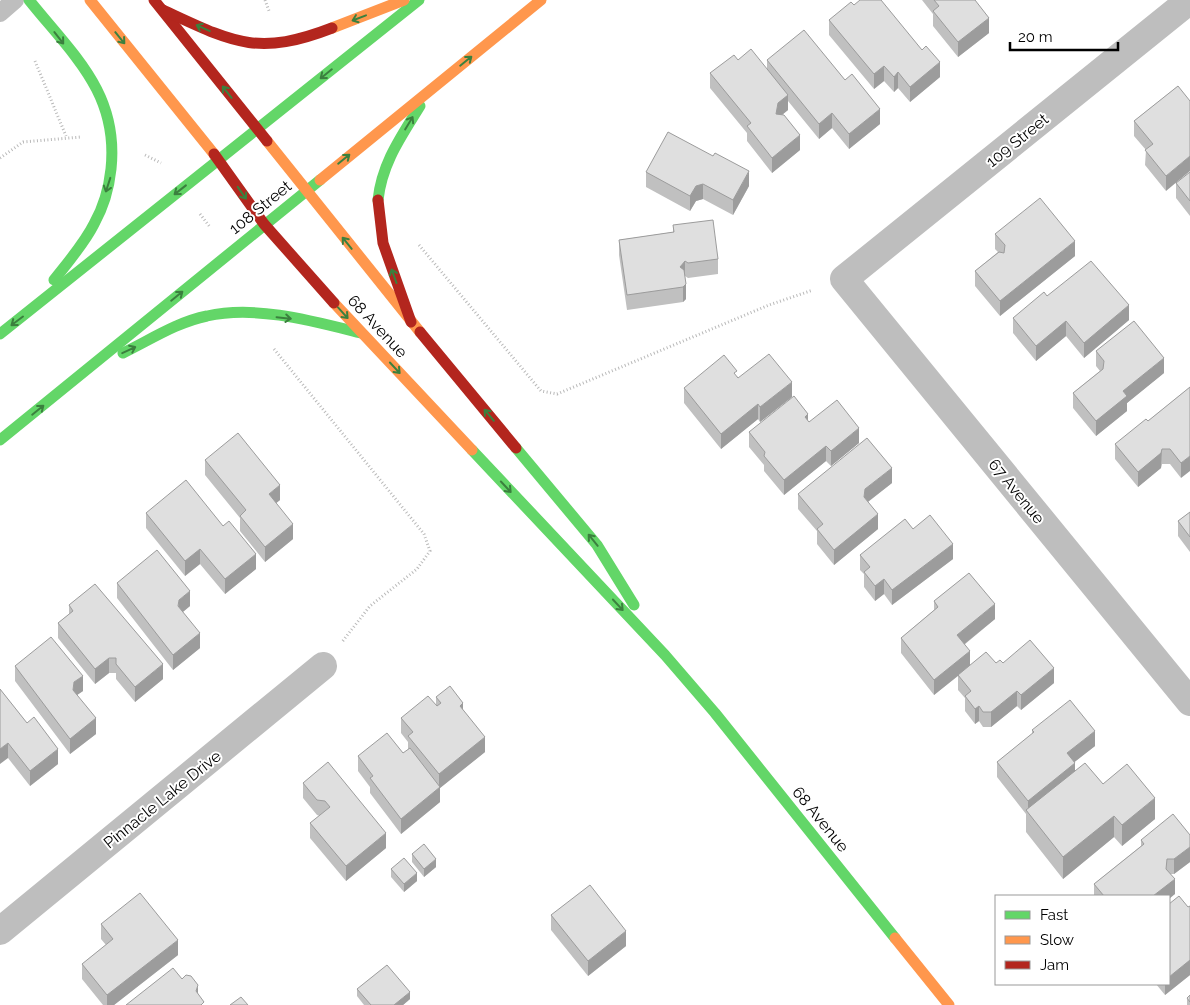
<svg xmlns="http://www.w3.org/2000/svg" width="1190" height="1005" font-family="Raleway,sans-serif">
  <style>
    .lines { fill: none; stroke-linecap: round; stroke-linejoin: round }
    .path { stroke: #b9b9b9; stroke-width: 3; stroke-dasharray: 1 2.5; stroke-linecap: butt }
    .lane { stroke: #bebebe; stroke-width: 18 }
    .street { stroke: #bebebe; stroke-width: 28 }
    .fast { stroke: #63d668; stroke-width: 11 }
    .slow { stroke: #ff974d; stroke-width: 11 }
    .jam { stroke: #b3261e; stroke-width: 11 }
    .wall { fill: #c0c0c0 }
    .shaded-wall { fill: #9c9c9c }
    .building { fill: #dfdfdf; stroke: #9c9c9c }
    .oneway { stroke: #3b803e }
    .labels { text-anchor: middle; stroke-width: 4; stroke-linejoin: round; paint-order: stroke }
    .street-label { font-size: 16px; fill: #000; stroke: #fff }
  </style>
  <rect width="100%" height="100%" fill="#fff"/>
  <g class="lines">
    <g class="path">
      <path d="M265,0L269,11"/>
      <path d="M35,61L66,136"/>
      <path d="M145,155L161,163"/>
      <path d="M0,158L23,142L81,137"/>
      <path d="M200,214L210,227"/>
      <path d="M419,245L541,391L557,394L769,305L813,290"/>
      <path d="M274,349L424,534L430,551L417,569L370,606L342,642"/>
    </g>
    <path class="lane" d="M0,13L15,0"/>
    <g class="street">
      <path d="M1190,0L844,279L1190,702"/>
      <path d="M0,931L323,666"/>
    </g>
    <g class="fast">
      <path d="M29,0C73,55 119,93 111,169C109,188 103,208 94,224C84,244 68,262 54,280"/>
      <path d="M378,200C382,163 401,137 420,106"/>
      <path d="M0,334L419,0"/>
      <path d="M123,353C150,340 177,322 207,316C256,305 313,321 361,333"/>
      <path d="M0,440L320,180"/>
      <path d="M516,448L597,545L634,605"/>
      <path d="M472,450L665,655L715,713L895,938"/>
    </g>
    <g class="slow">
      <path d="M90,0L214,154"/>
      <path d="M332,28L404,0"/>
      <path d="M267,141L420,332"/>
      <path d="M320,180L541,0"/>
      <path d="M334,303L472,450"/>
      <path d="M895,938L949,1005"/>
    </g>
    <g class="jam">
      <path d="M154,0L267,141"/>
      <path d="M163,10C232,42 257,57 332,28"/>
      <path d="M214,154L264,224L334,303"/>
      <path d="M378,200L383,243L411,322"/>
      <path d="M420,332L516,448"/>
    </g>
  </g>
  <g class="wall">
    <path d="M922,0H975L989,33L958,57L933,26V14Z"/>
    <path d="M854,5L940,77L910,102L898,88L894,92L884,81L874,89L829,35V20Z"/>
    <path d="M738,60L767,69V60L880,124L849,149L832,128L819,139L788,101V110L782,115L800,150L772,173L747,141V133L710,88V73Z"/>
    <path d="M1178,86L1166,191L1145,165L1146,150L1134,136V121Z"/>
    <path d="M646,172L749,186L733,215L703,199L696,201L690,211L646,187Z"/>
    <path d="M1190,172V216L1176,198V183Z"/>
    <path d="M673,225L718,259V274L688,278L685,276L686,299L683,302L627,310L619,255V240L673,232Z"/>
    <path d="M995,234L1075,256L1000,316L975,286V271L998,252L995,249Z"/>
    <path d="M1047,296L1129,320L1084,358L1066,336L1036,361L1013,333V318Z"/>
    <path d="M1096,351L1164,373L1127,403V411L1096,436L1073,408V393L1100,371L1096,366Z"/>
    <path d="M737,376L738,378L792,397L760,422L758,419L721,449L684,403V388Z"/>
    <path d="M1190,387L1181,478L1170,464H1162L1161,468L1138,487L1115,459V444L1148,421Z"/>
    <path d="M808,422L859,443L831,466L826,461L784,495L764,471V465L749,447V432Z"/>
    <path d="M205,460L280,500L276,503L293,539L265,562L240,531V518L205,475Z"/>
    <path d="M892,483L868,502L878,529L834,565L817,544V531L798,509V494Z"/>
    <path d="M1190,512V552L1178,536V521Z"/>
    <path d="M146,513L256,569L225,594L200,564L185,576L146,528Z"/>
    <path d="M913,529L953,559L892,605L884,594L875,601L864,587V574L860,570V555Z"/>
    <path d="M117,583L190,606L183,612L200,648L173,670L117,598Z"/>
    <path d="M934,601L995,619L964,645L970,665L1003,663L1054,683L1021,710L1017,706L991,727H983L979,721L975,724L965,711V698L958,690V676L934,695L901,653V638L934,610Z"/>
    <path d="M69,605L163,679L135,702L116,679V673H109L95,684L58,638V623L69,614Z"/>
    <path d="M15,666L83,691L77,695L96,734L70,754L15,681Z"/>
    <path d="M0,689L58,764L30,786L8,758Z"/>
    <path d="M436,697L463,711L485,752L440,788V802L401,834L370,793V787L358,771V756L403,753L408,750V742L401,733V718L436,705Z"/>
    <path d="M1032,730L1095,746L1074,762L1075,771L1103,784L1155,819L1122,846L1114,837L1063,879L1026,832V814L997,777V762L1032,734Z"/>
    <path d="M303,783L386,848L346,881L310,838V823L320,816L317,815L303,798Z"/>
    <path d="M1190,835V862L1174,874H1171L1175,894L1169,896H1094V884L1141,846V840Z"/>
    <path d="M412,854L436,867L424,877L412,862Z"/>
    <path d="M391,869L417,881L404,892L391,877Z"/>
    <path d="M1190,906V975L1165,995L1156,984H1169L1188,907Z"/>
    <path d="M551,915L626,946L588,976L551,930Z"/>
    <path d="M101,924L178,955L114,1005H103L82,979V964L106,945L101,939Z"/>
    <path d="M357,989L410,999L403,1005H364L357,996Z"/>
    <path d="M1190,995V1005H1187V998Z"/>
  </g>
  <g class="shaded-wall">
    <path d="M989,18V33L958,57V42Z"/>
    <path d="M940,62V77L910,102V87Z"/>
    <path d="M884,66V81L874,89V74Z"/>
    <path d="M898,72V88L894,92V77Z"/>
    <path d="M788,95V110L778,118L776,114L778,103Z"/>
    <path d="M880,109V124L849,149V134Z"/>
    <path d="M832,113V128L819,139V124Z"/>
    <path d="M800,135V150L772,173V158Z"/>
    <path d="M1190,156V171L1166,191V176Z"/>
    <path d="M749,171V186L733,215V200Z"/>
    <path d="M703,184V199L696,201L690,211V196L696,186Z"/>
    <path d="M1075,241V256L1000,316V301Z"/>
    <path d="M685,261V276L680,267Z"/>
    <path d="M686,284V299L683,302V287Z"/>
    <path d="M1129,305V320L1084,358V343Z"/>
    <path d="M1066,321V336L1036,361V346Z"/>
    <path d="M1164,358V373L1127,403V411L1096,436V421L1123,391Z"/>
    <path d="M792,382V397L760,422V407Z"/>
    <path d="M758,404V419L721,449V434Z"/>
    <path d="M808,414V429L805,417Z"/>
    <path d="M859,428V443L831,466V451Z"/>
    <path d="M826,446V461L784,495V480Z"/>
    <path d="M1162,449L1161,468L1138,487V472Z"/>
    <path d="M1190,456V471L1181,478V463Z"/>
    <path d="M892,468V483L865,504L864,497L865,489Z"/>
    <path d="M280,485V500L269,509V494Z"/>
    <path d="M878,514V529L834,565V550Z"/>
    <path d="M293,524V539L265,562V547Z"/>
    <path d="M953,544V559L892,605V590Z"/>
    <path d="M200,549V564L185,576V561Z"/>
    <path d="M256,554V569L225,594V579Z"/>
    <path d="M884,579V594L875,601V586Z"/>
    <path d="M190,591V606L179,615L178,621L179,600Z"/>
    <path d="M995,604V619L957,650V635Z"/>
    <path d="M200,633V648L173,670V655Z"/>
    <path d="M970,651V666L934,695V680Z"/>
    <path d="M109,658V673L95,684V669Z"/>
    <path d="M163,664V679L135,702V687Z"/>
    <path d="M1054,668V683L1021,710V695Z"/>
    <path d="M83,676V691L74,697L73,690L74,682Z"/>
    <path d="M1017,691V706L991,727V712Z"/>
    <path d="M463,703V718L460,706Z"/>
    <path d="M979,706V721L975,724V709Z"/>
    <path d="M96,718V734L70,754V739Z"/>
    <path d="M1095,731V746L1067,768V753Z"/>
    <path d="M485,737V752L440,788V802L401,834V819L439,788V774Z"/>
    <path d="M8,743V758L0,764V749Z"/>
    <path d="M58,749V764L30,786V771Z"/>
    <path d="M1075,763V778L1028,813V801Z"/>
    <path d="M1155,798V819L1122,846V825Z"/>
    <path d="M1114,816V837L1063,879V857Z"/>
    <path d="M386,833V848L346,881V866Z"/>
    <path d="M1190,847V862L1174,874V859Z"/>
    <path d="M436,859V867L424,877V869Z"/>
    <path d="M417,873V881L404,892V884Z"/>
    <path d="M1175,879V894L1169,899V896H1153Z"/>
    <path d="M626,931V946L588,976V961Z"/>
    <path d="M178,940V955L114,1005H107V995Z"/>
    <path d="M1190,960V975L1165,995V984H1169V977Z"/>
    <path d="M198,985V1000L196,991Z"/>
    <path d="M410,992V999L403,1005H394Z"/>
  </g>
  <g class="building">
    <path d="M860,0H881L922,50L926,46L940,62L910,87L898,72L894,77L884,66L874,74L829,20L851,2L854,5Z"/>
    <path d="M934,0H975L989,18L958,42L933,11L939,6Z"/>
    <path d="M804,30L845,80L852,74L880,109L849,134L832,113L819,124L767,60Z"/>
    <path d="M751,49L788,95L778,103L776,114L784,115L800,135L772,158L747,126L751,123L710,73L734,55L738,60Z"/>
    <path d="M1178,86L1190,101V156L1166,176L1145,150L1153,144L1134,121Z"/>
    <path d="M668,132L713,156L715,153L749,171L733,200L703,184L696,186L690,196L646,172Z"/>
    <path d="M1190,172V201L1176,183Z"/>
    <path d="M1040,198L1075,241L1000,301L975,271L999,252L1004,253L1005,245L995,234Z"/>
    <path d="M713,220L718,259L688,263L685,261L680,267L684,270L686,284L683,287L627,295L619,240L674,232L673,225Z"/>
    <path d="M1091,261L1129,305L1084,343L1066,321L1036,346L1013,318L1044,292L1047,296Z"/>
    <path d="M1134,321L1164,358L1123,391L1127,396L1096,421L1073,393L1103,369L1104,361L1096,351Z"/>
    <path d="M769,354L792,382L760,407L758,404L721,434L684,388L724,355L737,371L734,373L738,378Z"/>
    <path d="M1190,387V456L1181,463L1170,449H1162L1161,453L1138,472L1115,444L1146,419L1148,421Z"/>
    <path d="M794,396L808,414L805,417L809,422L837,400L859,428L831,451L826,446L784,480L764,456L765,452L749,432Z"/>
    <path d="M238,433L280,485L269,494L293,524L265,547L240,516L246,510L205,460Z"/>
    <path d="M867,438L892,468L865,489L864,497L878,514L834,550L817,529L823,524L798,494Z"/>
    <path d="M186,480L223,526L229,521L256,554L225,579L200,549L185,561L146,513Z"/>
    <path d="M1190,512V537L1178,521Z"/>
    <path d="M930,515L953,544L892,590L884,579L875,586L864,572L870,567L860,555L905,519L913,529Z"/>
    <path d="M157,550L190,591L179,600L178,606L200,633L173,655L117,583Z"/>
    <path d="M969,573L995,604L957,635L970,651L934,680L901,638L938,607L934,601Z"/>
    <path d="M95,584L163,664L135,687L116,664V658H109L95,669L58,623L73,611L69,605Z"/>
    <path d="M51,637L83,676L74,682L73,690L96,718L70,739L15,666Z"/>
    <path d="M1030,640L1054,668L1021,695L1017,691L991,712H983L979,706L975,709L965,696L971,691L958,675L986,652L996,663L1000,660L1003,663Z"/>
    <path d="M450,686L463,703L460,706L485,737L439,774L408,736L413,732L401,718L428,696L437,706L441,703L436,697Z"/>
    <path d="M0,689L27,723L34,717L58,749L30,771L8,743L0,749Z"/>
    <path d="M1070,700L1095,731L1067,753L1075,763L1028,801L997,762L1034,732L1032,730Z"/>
    <path d="M387,733L403,753L410,748L440,787L401,819L370,778L373,776L358,756Z"/>
    <path d="M328,762L386,833L346,866L310,823L330,807L325,801L317,800L303,783Z"/>
    <path d="M1085,763L1103,784L1127,764L1155,798L1122,825L1114,816L1063,857L1026,810Z"/>
    <path d="M1173,814L1190,835V847L1174,859H1167L1166,869L1175,879L1153,896H1104L1094,884L1144,844L1141,840Z"/>
    <path d="M424,844L436,859L424,869L412,854Z"/>
    <path d="M404,858L417,873L404,884L391,869Z"/>
    <path d="M590,885L626,931L588,961L551,915Z"/>
    <path d="M140,893L178,940L107,995L82,964L113,939L101,924Z"/>
    <path d="M1179,896L1188,907L1190,906V960L1169,977V904Z"/>
    <path d="M387,965L410,992L394,1005H371L357,989Z"/>
    <path d="M173,968L182,979L186,975L191,976L198,985L196,991L204,1002L201,1005H126Z"/>
    <path d="M1190,995V1002L1187,998Z"/>
    <path d="M241,997L248,1005H230Z"/>
  </g>
  <defs><path id="oneway-shaft" d="M-6 0H5M1.5-3L5.5 0L1.5 3" fill="none" stroke-width="1.6" stroke-linecap="round" stroke-linejoin="round" transform="scale(1.25)"/></defs>
  <g class="oneway">
    <use href="#oneway-shaft" transform="translate(359 18) rotate(159)"/>
    <use href="#oneway-shaft" transform="translate(203 28) rotate(-156)"/>
    <use href="#oneway-shaft" transform="translate(59 38) rotate(52)"/>
    <use href="#oneway-shaft" transform="translate(120 38) rotate(51)"/>
    <use href="#oneway-shaft" transform="translate(466 61) rotate(-39)"/>
    <use href="#oneway-shaft" transform="translate(326 74) rotate(141)"/>
    <use href="#oneway-shaft" transform="translate(227 92) rotate(-128)"/>
    <use href="#oneway-shaft" transform="translate(409 123) rotate(-59)"/>
    <use href="#oneway-shaft" transform="translate(344 159) rotate(-39)"/>
    <use href="#oneway-shaft" transform="translate(108 185) rotate(108)"/>
    <use href="#oneway-shaft" transform="translate(180 190) rotate(142)"/>
    <use href="#oneway-shaft" transform="translate(242 193) rotate(55)"/>
    <use href="#oneway-shaft" transform="translate(347 243) rotate(-129)"/>
    <use href="#oneway-shaft" transform="translate(394 276) rotate(-110)"/>
    <use href="#oneway-shaft" transform="translate(177 296) rotate(-39)"/>
    <use href="#oneway-shaft" transform="translate(343 313) rotate(48)"/>
    <use href="#oneway-shaft" transform="translate(284 318) rotate(6)"/>
    <use href="#oneway-shaft" transform="translate(17 321) rotate(143)"/>
    <use href="#oneway-shaft" transform="translate(129 350) rotate(-25)"/>
    <use href="#oneway-shaft" transform="translate(395 368) rotate(47)"/>
    <use href="#oneway-shaft" transform="translate(38 410) rotate(-39)"/>
    <use href="#oneway-shaft" transform="translate(489 415) rotate(-130)"/>
    <use href="#oneway-shaft" transform="translate(506 487) rotate(47)"/>
    <use href="#oneway-shaft" transform="translate(593 540) rotate(-129)"/>
    <use href="#oneway-shaft" transform="translate(618 605) rotate(47)"/>
  </g>
  <g class="labels">
    <g class="street-label">
      <text transform="translate(1017 140) rotate(-39)" y="6">109 Street</text>
      <text transform="translate(260 207) rotate(-39)" y="6">108 Street</text>
      <text transform="translate(378 326) rotate(47)" y="6">68 Avenue</text>
      <text transform="translate(1017 491) rotate(51)" y="6">67 Avenue</text>
      <text transform="translate(162 799) rotate(-39)" y="6">Pinnacle Lake Drive</text>
      <text transform="translate(821 819) rotate(51)" y="6">68 Avenue</text>
    </g>
  </g>
  <rect x="995" y="895" width="175" height="90" fill="#ffffff" stroke="#999999"/>
  <rect x="1005" y="911" width="25" height="8" fill="#63d668" stroke="#999999"/>
  <text x="1040" y="920" font-size="15" fill="#000000">Fast</text>
  <rect x="1005" y="936" width="25" height="8" fill="#ff974d" stroke="#999999"/>
  <text x="1040" y="945" font-size="15" fill="#000000">Slow</text>
  <rect x="1005" y="961" width="25" height="8" fill="#b3261e" stroke="#999999"/>
  <text x="1040" y="970" font-size="15" fill="#000000">Jam</text>
  <path d="M1010 42v8h108v-8" fill="none" stroke="#000000" stroke-width="2.5"/>
  <text x="1018" y="42" font-size="15" fill="#000000" stroke="#ffffff" stroke-width="4" paint-order="stroke">20 m</text>
</svg>
